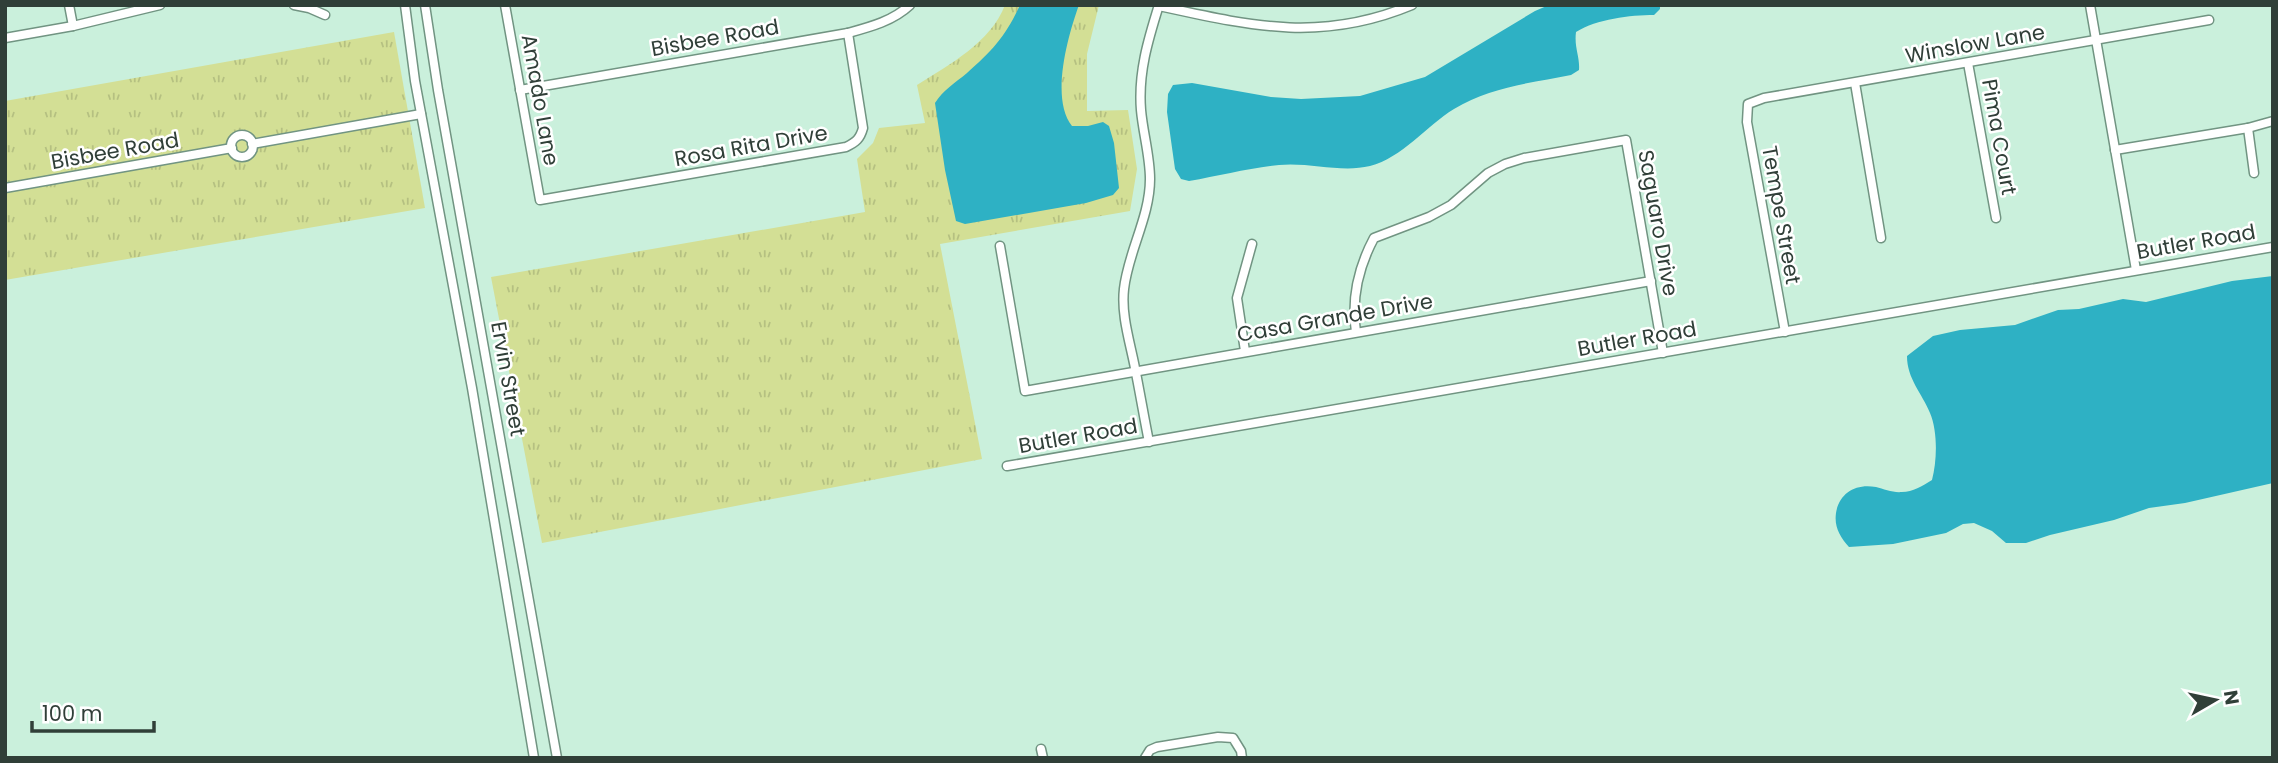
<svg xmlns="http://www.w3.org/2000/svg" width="2278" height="763" font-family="Poppins,sans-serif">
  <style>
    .grass { fill: url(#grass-tufts) }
    .water { fill: #2eb1c4 }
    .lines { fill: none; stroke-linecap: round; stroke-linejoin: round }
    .street-casing { stroke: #719482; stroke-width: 11 }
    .street { stroke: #fff; stroke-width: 8 }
    .labels { text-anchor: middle; stroke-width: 5; stroke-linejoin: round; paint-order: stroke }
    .street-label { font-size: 21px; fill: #303f38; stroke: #fff }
  </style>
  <defs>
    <pattern id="grass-tufts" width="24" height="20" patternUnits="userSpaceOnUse" patternTransform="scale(1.75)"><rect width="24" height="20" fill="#d3df95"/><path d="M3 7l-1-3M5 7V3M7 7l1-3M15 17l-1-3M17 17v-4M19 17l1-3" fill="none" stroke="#b5c081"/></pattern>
  </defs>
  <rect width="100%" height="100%" fill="#caf0dc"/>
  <g class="grass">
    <path d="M1005,5H1099L1087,54V111L1128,110L1137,169L1130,211L940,244L982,459L542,543L491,277L865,212L857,159L873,143L879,128L925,123L917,85C949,65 991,42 1005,5Z"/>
    <path d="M394,32L425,208L5,280V101Z"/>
  </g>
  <g class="water">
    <path d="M1020,5H1079C1068,35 1050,99 1072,126H1088L1103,122L1109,126L1114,143L1119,188L1113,195L1086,203L965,224L956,221L945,170L935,103C943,90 955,83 967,73C992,51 1006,36 1020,5Z"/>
    <path d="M1549,5H1660V9L1654,15C1630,15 1597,19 1576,32C1574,48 1580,56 1579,70L1571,75C1531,83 1490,87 1454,109C1426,126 1402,158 1370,166C1341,173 1309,162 1279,165C1249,168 1219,176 1189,181L1181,179L1175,169L1167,112L1168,94L1173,85L1192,83L1271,97L1301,99L1360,96L1425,77L1535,11Z"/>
    <path d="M2273,276V483L2185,503L2149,508L2114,520L2050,535L2026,543H2006L1992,531L1974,523L1963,524L1946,533L1893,544L1849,547C1840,537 1834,527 1836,513C1839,493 1856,483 1876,487C1884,489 1893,493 1902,492C1913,492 1922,486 1932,480C1937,461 1938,432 1930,413C1922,393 1907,379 1907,356L1933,336L1960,330L2015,325L2058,310L2079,309L2123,299L2146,302L2232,281Z"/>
  </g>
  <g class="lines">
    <defs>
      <g id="street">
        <path d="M69,5L73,26"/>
        <path d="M294,5L309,8L325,15"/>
        <path d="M405,5L415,81L472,388L534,758"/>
        <path d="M425,5L438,90L557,758"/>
        <path d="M505,5L540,200L846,147C856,142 860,139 863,128L848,33"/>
        <path d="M2090,5L2136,270"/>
        <path d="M1159,6C1251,26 1321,43 1412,5"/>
        <path d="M5,38L73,26L160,5"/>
        <path d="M1968,63L1996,218"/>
        <path d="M1855,83L1881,238"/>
        <path d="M520,90L848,33C870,27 893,21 910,5"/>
        <path d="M2248,128L2254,173"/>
        <circle cx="242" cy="146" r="11"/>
        <path d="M252,144L421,114"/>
        <path d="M2115,150L2248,128L2273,121"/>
        <path d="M5,188L232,148"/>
        <path d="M1000,246L1025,391L1651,281"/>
        <path d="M1356,332C1351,298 1358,268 1374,238L1429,217L1451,205L1488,173L1505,164L1524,158L1626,140L1663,353"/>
        <path d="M1785,332L1747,122L1748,104L1764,98L2209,20"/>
        <path d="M1245,351L1237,298L1252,244"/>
        <path d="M1149,442C1144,417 1140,393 1135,368C1130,342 1121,315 1124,289C1128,252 1150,217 1150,179C1150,156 1143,133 1141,110C1138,73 1148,40 1159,5"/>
        <path d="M1007,466L2273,247"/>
        <path d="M1041,749L1043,758"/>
        <path d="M1145,758L1150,750L1157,747L1218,737L1233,738L1241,751L1242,758"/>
      </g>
    </defs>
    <use href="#street" class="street-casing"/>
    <use href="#street" class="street"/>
  </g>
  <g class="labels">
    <g class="street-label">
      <text transform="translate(715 38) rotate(-10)" y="7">Bisbee Road</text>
      <text transform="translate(1975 44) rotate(-10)" y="7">Winslow Lane</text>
      <text transform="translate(540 100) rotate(80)" y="7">Amado Lane</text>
      <text transform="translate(1999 137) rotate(80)" y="7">Pima Court</text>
      <text transform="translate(751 146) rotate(-10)" y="7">Rosa Rita Drive</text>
      <text transform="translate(115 151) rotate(-10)" y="7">Bisbee Road</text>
      <text transform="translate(1781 215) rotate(80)" y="7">Tempe Street</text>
      <text transform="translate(1658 223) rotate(80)" y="7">Saguaro Drive</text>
      <text transform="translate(2196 242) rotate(-10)" y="7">Butler Road</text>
      <text transform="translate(1335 318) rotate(-10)" y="7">Casa Grande Drive</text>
      <text transform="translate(1637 339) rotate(-10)" y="7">Butler Road</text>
      <text transform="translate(508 379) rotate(80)" y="7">Ervin Street</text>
      <text transform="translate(1078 436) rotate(-10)" y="7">Butler Road</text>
    </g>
  </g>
  <rect width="2278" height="763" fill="none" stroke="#303f38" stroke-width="14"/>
  <g transform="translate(2215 700) rotate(81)" stroke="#ffffff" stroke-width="5" paint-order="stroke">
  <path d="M0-5L12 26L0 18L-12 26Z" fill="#303f38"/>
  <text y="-10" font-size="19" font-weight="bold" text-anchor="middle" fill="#303f38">N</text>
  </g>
  <path d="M32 721v10h122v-10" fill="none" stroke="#303f38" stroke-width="3.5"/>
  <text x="42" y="721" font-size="21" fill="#303f38" stroke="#ffffff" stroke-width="5" paint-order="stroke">100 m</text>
</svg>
